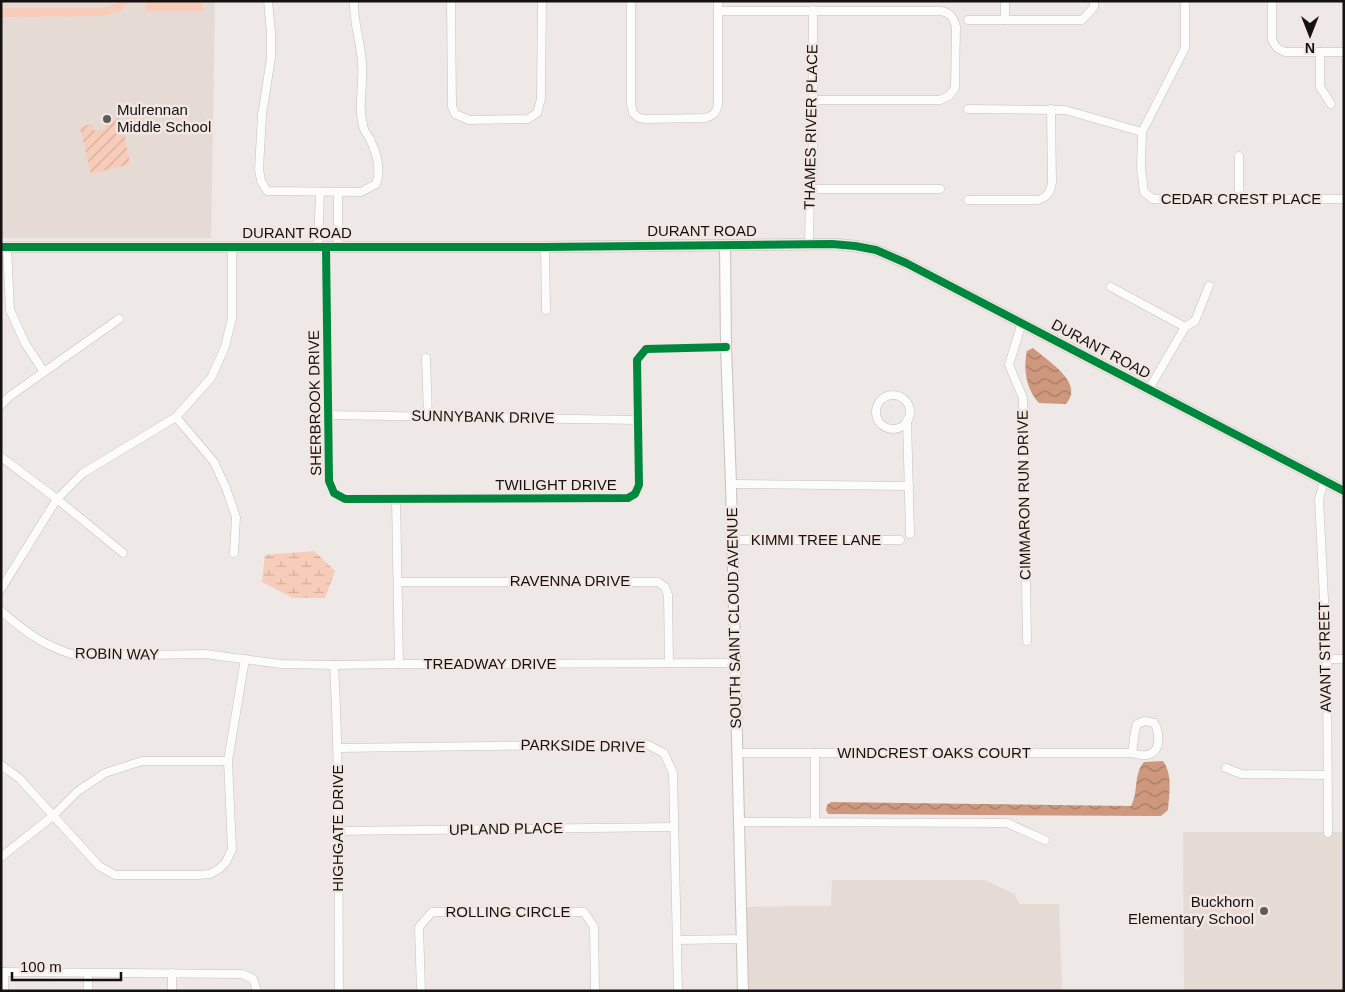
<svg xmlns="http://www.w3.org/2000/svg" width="1345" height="992" font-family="Helvetica,sans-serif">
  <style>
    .built { fill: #e6dad5 }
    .wetland { fill: url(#wetland-marsh) }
    .garden { fill: url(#garden-furrows) }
    .pitch { fill: #f7ccb9 }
    .water { fill: url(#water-waves) }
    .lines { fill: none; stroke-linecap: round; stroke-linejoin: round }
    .street-casing { stroke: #c5c1bf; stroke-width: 9 }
    .secondary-casing { stroke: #c5c1bf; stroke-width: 12 }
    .street { stroke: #fcfcfb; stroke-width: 8 }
    .secondary { stroke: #fcfcfb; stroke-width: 10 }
    .cycleway-casing { stroke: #f2e7e2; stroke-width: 11 }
    .cycleway { stroke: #00873e; stroke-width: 8 }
    .poi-dot { fill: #615c5b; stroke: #f2e7e2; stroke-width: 2 }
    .labels { text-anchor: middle; stroke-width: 5; stroke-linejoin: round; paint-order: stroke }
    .poi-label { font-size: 15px; fill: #151110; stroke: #f2e7e2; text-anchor: start }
    .street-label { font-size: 15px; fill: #151110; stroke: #f2e7e2 }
  </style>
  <defs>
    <pattern id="wetland-marsh" width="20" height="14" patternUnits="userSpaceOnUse" patternTransform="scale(1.25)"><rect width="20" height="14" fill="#f7ccb9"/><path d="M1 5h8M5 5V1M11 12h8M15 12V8" fill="none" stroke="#d3ae9e"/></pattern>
    <pattern id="garden-furrows" width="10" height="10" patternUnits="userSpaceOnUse" patternTransform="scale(1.25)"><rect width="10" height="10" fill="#f7ccb9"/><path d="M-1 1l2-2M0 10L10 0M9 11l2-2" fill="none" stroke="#d3ae9e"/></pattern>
    <pattern id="water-waves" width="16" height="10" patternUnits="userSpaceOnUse" patternTransform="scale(1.25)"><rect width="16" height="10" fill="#ce987e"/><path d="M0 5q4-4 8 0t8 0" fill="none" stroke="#a67b66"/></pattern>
  </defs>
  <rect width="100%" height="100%" fill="#eee8e6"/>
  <g class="built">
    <path d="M1,1H215L211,238H1Z"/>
    <path d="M1183,832H1344V991H1184Z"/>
    <path d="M832,880H985L1014,894L1020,904H1059L1062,991H746L744,907L831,906Z"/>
  </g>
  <path class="wetland" d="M314,551L335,571L325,598H293L262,582L265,555Z"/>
  <path class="garden" d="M119,118L120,123H122L130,164L91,174L80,127L92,124L95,131L105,129L104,121Z"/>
  <g class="pitch">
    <path d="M119,1H131L120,11L104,16L1,17V8H98L108,7Z"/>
    <rect x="146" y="1" width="57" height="10"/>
  </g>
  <g class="water">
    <path d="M1033,348C1049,362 1085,383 1066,404L1039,403C1026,389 1023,369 1027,351Z"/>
    <path d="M1163,761C1173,775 1169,794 1168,810L1161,816L828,814L826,810L827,805L831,802L1131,806C1139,791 1133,775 1144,762Z"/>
  </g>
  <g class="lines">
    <defs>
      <g id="street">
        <path d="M268,1L271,33V58L262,115L259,169L261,181L267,191L361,192L376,184C382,170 376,152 370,139C368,136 365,132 364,129C357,108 364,85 362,63C361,42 353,22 354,1"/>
        <path d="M451,1L452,106L455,114L469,120L528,119L537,113L541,99L542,1"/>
        <path d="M631,1V104L633,113L639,118L646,119L705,118C713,116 716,113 718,105V1"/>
        <path d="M1005,1V20"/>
        <path d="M1185,1V48L1142,132L1141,168L1144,192L1153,199H1344"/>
        <path d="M1272,1V40L1277,48L1285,52H1344"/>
        <path d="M718,11H941C951,13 953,17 956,27L955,88L949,96L940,100H813"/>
        <path d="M968,20H1082L1094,7V1"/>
        <path d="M1320,52V87L1331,104"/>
        <path d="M968,109L1065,110L1142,132"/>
        <path d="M1239,156V199"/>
        <path d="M810,189H940"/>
        <path d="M338,192V247"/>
        <path d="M968,200H1038C1048,197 1051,191 1052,182L1051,109"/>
        <path d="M809,244L810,189L813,177V10"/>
        <path d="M7,247L10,310L25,343L44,372"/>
        <path d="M318,247L320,192"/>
        <path d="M326,247L329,481L334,493L345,499L628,498L635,494L639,485L637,360L646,349L726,347"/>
        <path d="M545,247L546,310"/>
        <path d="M1111,287L1185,327"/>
        <path d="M1022,322L1009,365L1023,398L1027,641"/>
        <path d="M426,358L428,417"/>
        <path d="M1149,389L1185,327L1195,321L1209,286"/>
        <circle cx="893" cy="412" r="17"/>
        <path d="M1,405L10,396L119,319"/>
        <path d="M329,415L638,420"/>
        <path d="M176,417L214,462L226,488L236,517L234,553"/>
        <path d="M907,420L910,534"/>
        <path d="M1,457L57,499L123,553"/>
        <path d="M1324,481L1319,499L1327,659L1328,833"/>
        <path d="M731,484L909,486"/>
        <path d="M396,498L399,664"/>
        <path d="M732,540H900"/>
        <path d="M398,582H658L665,587L668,595L669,663"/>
        <path d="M1,589L57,499L83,473L176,417L211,378L225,347L232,318V247"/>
        <path d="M1,611C27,633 45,647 78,656L205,654L281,664L334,665L399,664L735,663"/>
        <path d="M1327,659H1344"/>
        <path d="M334,665C340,774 338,882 339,991"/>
        <path d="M338,748L646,744L664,753L673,773L678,991"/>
        <path d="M737,753H1132L1135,731L1137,724L1145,721L1154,723C1159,730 1161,748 1152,753C1146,757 1138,755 1132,753"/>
        <path d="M815,753V822"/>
        <path d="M1,765L19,778L99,866L115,875H198L210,874L219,869L226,862L232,849L228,761L245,659"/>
        <path d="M1226,768L1241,774L1327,775"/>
        <path d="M738,822L1007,823L1045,840"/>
        <path d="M337,831L674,827"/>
        <path d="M1,857L54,815L78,791L105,773L142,761H228"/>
        <path d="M678,940L741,939"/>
        <path d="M1,972L242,974L253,979L257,991"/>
        <path d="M88,973V991"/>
        <path d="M4,991V972"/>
        <path d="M172,991V973"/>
        <path d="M421,991L419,927L432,912H584L594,927L595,991"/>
      </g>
      <g id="secondary">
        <path d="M725,245L726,347L731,484L743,991"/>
        <path d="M1,247H545L832,244L855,246L876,250L906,263L1344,491"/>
      </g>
    </defs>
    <use href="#street" class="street-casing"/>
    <use href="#secondary" class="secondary-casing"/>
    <use href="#street" class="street"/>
    <use href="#secondary" class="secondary"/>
    <defs>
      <g id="cycleway">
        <path d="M1,247H545L832,244L855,246L876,250L906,263L1344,491"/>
        <path d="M326,247L329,481L334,493L345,499L628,498L635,494L639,485L637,360L646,349L726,347"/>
      </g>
    </defs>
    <use href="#cycleway" class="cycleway-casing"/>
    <use href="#cycleway" class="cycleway"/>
  </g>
  <g class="poi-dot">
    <circle cx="107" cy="119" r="5"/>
    <circle cx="1264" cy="911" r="5"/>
  </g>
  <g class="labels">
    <g class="poi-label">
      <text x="117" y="115">Mulrennan<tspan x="117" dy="17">Middle School</tspan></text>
      <text x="1254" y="907" text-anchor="end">Buckhorn<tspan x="1254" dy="17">Elementary School</tspan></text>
    </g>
    <g class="street-label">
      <text transform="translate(811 127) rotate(-89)" y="5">THAMES RIVER PLACE</text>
      <text x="1241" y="204">CEDAR CREST PLACE</text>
      <text x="702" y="236">DURANT ROAD</text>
      <text x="297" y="238">DURANT ROAD</text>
      <text transform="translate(1101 349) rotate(28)" y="5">DURANT ROAD</text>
      <text transform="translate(315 403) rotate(-91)" y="5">SHERBROOK DRIVE</text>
      <text transform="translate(483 417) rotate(1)" y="5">SUNNYBANK DRIVE</text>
      <text x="556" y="490">TWILIGHT DRIVE</text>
      <text transform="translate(1024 495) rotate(-91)" y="5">CIMMARON RUN DRIVE</text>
      <text x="816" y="545">KIMMI TREE LANE</text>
      <text x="570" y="586">RAVENNA DRIVE</text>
      <text transform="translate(734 618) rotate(-91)" y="5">SOUTH SAINT CLOUD AVENUE</text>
      <text transform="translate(117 654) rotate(1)" y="5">ROBIN WAY</text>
      <text transform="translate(1325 657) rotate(-91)" y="5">AVANT STREET</text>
      <text x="490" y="669">TREADWAY DRIVE</text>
      <text transform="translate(583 746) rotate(1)" y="5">PARKSIDE DRIVE</text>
      <text x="934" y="758">WINDCREST OAKS COURT</text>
      <text transform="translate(338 828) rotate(-90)" y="5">HIGHGATE DRIVE</text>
      <text transform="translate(506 829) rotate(-1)" y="5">UPLAND PLACE</text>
      <text x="508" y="917">ROLLING CIRCLE</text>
    </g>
  </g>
  <rect width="1345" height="992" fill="none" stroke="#151110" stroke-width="5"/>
  <g transform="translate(1310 35) rotate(180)" stroke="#f2e7e2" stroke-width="4" paint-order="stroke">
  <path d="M0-4L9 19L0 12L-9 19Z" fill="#151110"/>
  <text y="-8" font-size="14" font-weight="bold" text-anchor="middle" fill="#151110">N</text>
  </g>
  <path d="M12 972v8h109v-8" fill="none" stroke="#151110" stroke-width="2.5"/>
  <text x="20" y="972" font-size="15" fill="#151110" stroke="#f2e7e2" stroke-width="4" paint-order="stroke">100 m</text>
</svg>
